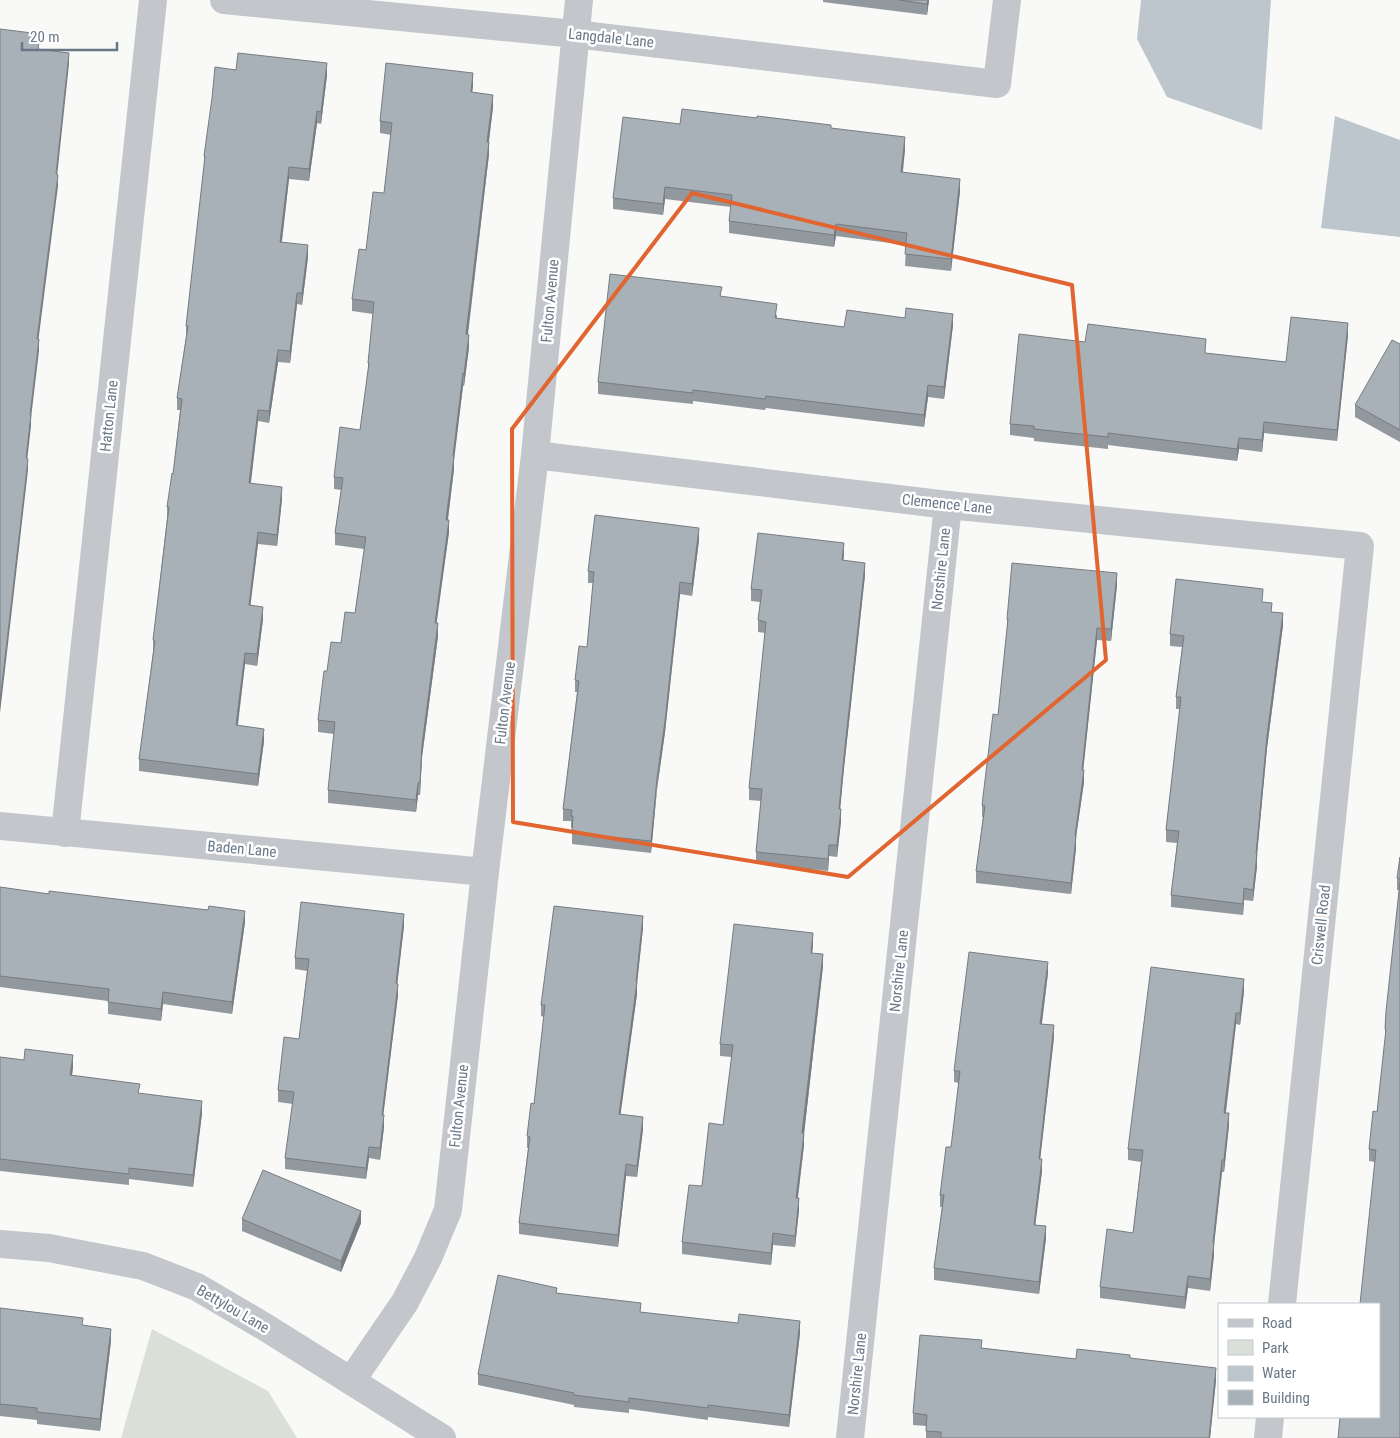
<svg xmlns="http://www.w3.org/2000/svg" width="1400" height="1438" font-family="'Roboto Condensed',sans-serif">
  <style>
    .green { fill: #dae0d8 }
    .water { fill: #bdc6cc }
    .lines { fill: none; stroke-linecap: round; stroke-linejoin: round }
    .minor { stroke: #c3c6ca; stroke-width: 28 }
    .wall { fill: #91989e }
    .shaded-wall { fill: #767c81 }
    .building { fill: #a9b1b8; stroke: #767c81 }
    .marked { fill: none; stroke: #e06530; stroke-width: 4; stroke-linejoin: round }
    .labels { text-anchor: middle; stroke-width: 5; stroke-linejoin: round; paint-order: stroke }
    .street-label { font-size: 15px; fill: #697887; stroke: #fff }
  </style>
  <rect width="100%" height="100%" fill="#f9f9f7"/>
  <path class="green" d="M152,1329L268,1391L297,1438H121Z"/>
  <g class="water">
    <path d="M1141,0H1271L1262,130L1167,97L1137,39Z"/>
    <path d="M1335,116L1400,140V237L1321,228Z"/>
  </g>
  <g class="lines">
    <g class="minor">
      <path d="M224,0L575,34L997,84L1007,0"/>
      <path d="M535,455L948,505L1360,546L1282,1304"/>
      <path d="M0,826L485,872"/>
      <path d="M65,833L153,0"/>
      <path d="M0,1244L49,1248L143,1266L197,1287L265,1327L442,1438"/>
      <path d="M351,1381L405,1302L428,1258L448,1210L485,872L535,455L579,0"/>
      <path d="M850,1438L948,505"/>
      <path d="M1268,1438L1270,1417"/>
    </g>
  </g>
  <g class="wall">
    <path d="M823,0H929L927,15L823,2Z"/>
    <path d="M236,70L327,75L321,124L317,123L309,181L289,179L282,242L308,257L302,305L297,304L290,363L278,362L269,423L258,421L251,483L282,499L277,546L258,544L250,605L263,619L257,666L245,664L238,725L264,741L258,786L139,771V759L153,652V640L167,518V507L173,474L180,410H177V398L186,337V326L204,166V156Z"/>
    <path d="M473,85L472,92L493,107L489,142V154L468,335L469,347L464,386H463L454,457V469L448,520L449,532L436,623L438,636L422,757L420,795H418L416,812L328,803V790L334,734L318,732V720L327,671L355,613L364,549L335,545V533L341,490L334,489V477L360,430L368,371V363L373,314L352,311V299L366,250L384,193L391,135L380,133V121Z"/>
    <path d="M680,124L831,128L905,149L903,172L960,191L951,271L905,266L906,245L836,236L834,247L729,233V221L731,207L665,199L663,215L613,209V198Z"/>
    <path d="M722,297L777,315V318L844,327L953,325L944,399L928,397L924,427L766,408L765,410L693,401V404L598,394V382Z"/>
    <path d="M1348,335L1337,441L1264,433L1262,452L1239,449L1237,461L1108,445V449L1034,441V438L1010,435V424L1206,353L1286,362Z"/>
    <path d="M1400,344V442L1355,417V405Z"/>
    <path d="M699,540L692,596L680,594L665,732L657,789L651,853L572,844V828H571V821H563V809L577,692H575V680L587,647L593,583H588V571Z"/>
    <path d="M844,555L843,560L865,575L844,768L840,809L841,821L837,857L829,856L828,871L756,863V852L761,801L749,800V788L765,633L758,632V620L760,602L751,601V589Z"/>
    <path d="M1117,585L1111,641L1097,640L1083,770L1084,782L1076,837V848L1071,894L976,883V871L983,817H982V805L998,715L1007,630V619Z"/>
    <path d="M1263,602L1283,625L1267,748L1257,854V866L1253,901L1244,900L1243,915L1171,907V895L1177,843L1166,842V830L1180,709H1176V697L1182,647L1170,646V634Z"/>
    <path d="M1400,857V1438L1379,1417L1375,1162L1369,1161V1149L1377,1112L1385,1041V1029L1399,890H1397V878Z"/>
    <path d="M0,887L245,922L232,1014L163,1004L161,1021L108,1014V1001L0,987Z"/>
    <path d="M404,926L397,984L398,995L383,1115L384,1127L380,1160L369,1158L366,1179L285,1169V1158L293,1104L278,1102V1090L299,1039L307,971L295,969V958Z"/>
    <path d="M643,928L637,982V994L620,1114L643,1129L637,1177L626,1176L618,1247L519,1234V1223L528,1148H527V1136L534,1104L544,1017L541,1016V1005Z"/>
    <path d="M813,945L812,953L823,966L804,1134V1145L798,1198L799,1210L795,1247L773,1245L771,1265L682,1254V1242L723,1125L732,1057L720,1056V1044Z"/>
    <path d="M1048,973L1042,1024L1054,1037L1040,1159L1042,1171L1035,1225L1046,1238L1039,1294L934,1280V1268L942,1207H940V1195L951,1147L959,1083L954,1082V1071Z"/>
    <path d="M1244,991L1240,1025L1236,1024L1226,1113L1229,1125L1224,1172H1222L1214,1243V1255L1210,1291L1188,1288L1185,1309L1100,1298V1287L1133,1233L1141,1162L1128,1160V1149Z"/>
    <path d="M0,1057L73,1067L72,1076L140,1094L202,1113L193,1187L129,1179V1185L0,1171Z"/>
    <path d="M242,1219L361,1223L341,1272L242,1231Z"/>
    <path d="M557,1293L641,1312L800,1333L789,1427L708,1417V1420L629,1409V1413L574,1407V1405L478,1385V1374Z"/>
    <path d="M0,1308L83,1325L111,1341L100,1431L37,1424V1420L0,1416Z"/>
    <path d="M982,1348L1076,1359L1130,1358L1216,1380L1210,1438H926V1426L913,1425V1413Z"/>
  </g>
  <g class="shaded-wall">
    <path d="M928,0H929L927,15V4Z"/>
    <path d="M69,53V64L56,186V174Z"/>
    <path d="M327,63V75L321,124V112Z"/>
    <path d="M473,73V85L471,104V92Z"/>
    <path d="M493,95V107L487,154V142Z"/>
    <path d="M317,111V123L309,181V169Z"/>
    <path d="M905,137V149L901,184V172Z"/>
    <path d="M489,142V154L466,347V334Z"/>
    <path d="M289,167V179L280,254V242Z"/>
    <path d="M58,175V186L37,351V339Z"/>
    <path d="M960,179V191L951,271V259Z"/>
    <path d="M665,187V199L663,215V204Z"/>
    <path d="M836,224V236L834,247V235Z"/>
    <path d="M308,245V257L302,305V293Z"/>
    <path d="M297,293V304L290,363V351Z"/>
    <path d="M953,314V325L944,399V387Z"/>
    <path d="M1348,323V335L1337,441V430Z"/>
    <path d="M469,335V347L464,386V374Z"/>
    <path d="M39,339V351L31,418V426L26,470V458L30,415Z"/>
    <path d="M278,350V362L269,423V411Z"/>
    <path d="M463,373V386L453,469V456Z"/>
    <path d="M928,385V397L924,427V415Z"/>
    <path d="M258,410V421L249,495V483Z"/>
    <path d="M1264,422V433L1262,452V440Z"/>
    <path d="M1239,438V449L1237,461V449Z"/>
    <path d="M454,457V469L446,532V520Z"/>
    <path d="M28,459V470L0,713V701Z"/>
    <path d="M282,487V499L277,546V535Z"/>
    <path d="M449,520V532L435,635V623Z"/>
    <path d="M699,528V540L692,596V584Z"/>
    <path d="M258,532V544L249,617V605Z"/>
    <path d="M844,543V555L842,572V560Z"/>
    <path d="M865,563V575L844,768L839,821V809L844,756Z"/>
    <path d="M1117,573V585L1111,641V629Z"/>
    <path d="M680,582V594L665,732L657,789L651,853V841Z"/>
    <path d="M263,607V619L257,666V654Z"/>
    <path d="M1283,613V625L1267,748L1256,866V854L1267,736Z"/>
    <path d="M438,623V636L422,757L420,795V782L422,745Z"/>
    <path d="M1097,628V640L1082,782V770Z"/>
    <path d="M245,653V664L236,737V725Z"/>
    <path d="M264,729V741L258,786V774Z"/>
    <path d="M1084,770V782L1076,837V848L1071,894V883L1075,836Z"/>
    <path d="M418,783V795L416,812V800Z"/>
    <path d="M841,809V821L837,857V845Z"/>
    <path d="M829,845V856L828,871V859Z"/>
    <path d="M1257,854V866L1253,901V890Z"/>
    <path d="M1244,888V900L1243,915V904Z"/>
    <path d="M245,911V922L232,1014V1002Z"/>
    <path d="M404,914V926L396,995V983Z"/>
    <path d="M643,916V928L637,984V982V994L619,1126V1114Z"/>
    <path d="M813,933V945L811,964V953Z"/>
    <path d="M823,954V966L804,1134V1145L796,1210V1198L802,1133Z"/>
    <path d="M1048,962V973L1040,1035V1024Z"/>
    <path d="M1244,979V991L1240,1025V1013Z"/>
    <path d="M398,984V995L382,1126V1115Z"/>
    <path d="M163,992V1004L161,1021V1009Z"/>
    <path d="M1236,1013V1024L1224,1124V1113Z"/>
    <path d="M1054,1025V1037L1039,1170V1159Z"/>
    <path d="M73,1055V1067L70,1087V1075Z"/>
    <path d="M202,1101V1113L193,1187V1175Z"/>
    <path d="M1229,1113V1125L1224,1172V1160Z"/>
    <path d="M384,1115V1127L380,1160V1148Z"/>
    <path d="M643,1117V1129L637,1177V1166Z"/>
    <path d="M369,1147V1158L366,1179V1168Z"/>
    <path d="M1042,1159V1171L1034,1236V1225Z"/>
    <path d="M1222,1160V1172L1213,1255V1243Z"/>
    <path d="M626,1164V1176L618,1247V1235Z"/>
    <path d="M799,1198V1210L795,1247V1236Z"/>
    <path d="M361,1211V1223L341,1272V1261Z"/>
    <path d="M1046,1226V1238L1039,1294V1282Z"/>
    <path d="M773,1233V1245L771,1265V1253Z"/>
    <path d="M1214,1243V1255L1210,1291V1279Z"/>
    <path d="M1188,1276V1288L1185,1309V1297Z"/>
    <path d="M800,1321V1333L789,1427V1415Z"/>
    <path d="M111,1329V1341L100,1431V1419Z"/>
    <path d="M1216,1368V1380L1210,1438H1209Z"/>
  </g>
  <g class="building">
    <path d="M899,0H928L927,4Z"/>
    <path d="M0,29L40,34L38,49L69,53L56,174L58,175L37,339H39L30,415H31L26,458L28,459L0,701Z"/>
    <path d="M238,53L327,63L321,112L317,111L309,169L289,167L280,242L308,245L302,293H297L290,351L278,350L269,411L258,410L249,483L282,487L277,535L258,532L249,605L263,607L257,654L245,653L236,725L264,729L258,774L139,759L155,641L153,640L169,507H167L172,473L173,474L182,399L177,398L188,326H186L205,156H204L212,98L215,67L236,70Z"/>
    <path d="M386,63L473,73L471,92L493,95L487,142H489L466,334L469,335L464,374L463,373L453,456L454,457L446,520H449L435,623H438L422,745L420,782L418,783L416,800L328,790L335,722L318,720L324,671H327L331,642L341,643L345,612L355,613L366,537L335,533L343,478L334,477L340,427L360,430L369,363H368L374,302L352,299L359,249L366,250L373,192L384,193L392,123L380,121Z"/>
    <path d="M682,109L757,118V116L831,125V128L905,137L901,172L960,179L951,259L905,254L907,233L836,224L834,235L729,221L732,195L665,187L663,204L613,198L623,117L680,124Z"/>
    <path d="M610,274L722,287L720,296L777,304L775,318L844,327L847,310L905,318L906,308L953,314L944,387L928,385L924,415L766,396L765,399L693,390V393L598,382Z"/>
    <path d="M1291,317L1348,323L1337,430L1264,422L1262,440L1239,438L1237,449L1108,433V437L1034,429V426L1010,424L1019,334L1085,342L1088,324L1206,339L1205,353L1286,362Z"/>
    <path d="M1392,340L1400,344V430L1355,405Z"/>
    <path d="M595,515L699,528L692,584L680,582L665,721L657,778L651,841L572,833L573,816H571L572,810L563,809L579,681L575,680L579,646L587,647L594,572L588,571Z"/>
    <path d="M758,533L844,543L842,560L865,563L844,756L839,809H841L837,845H829L828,859L756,852L762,789L749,788L766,622L758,620L762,590L751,589Z"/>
    <path d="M1012,563L1117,573L1111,629L1097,628L1082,770H1084L1075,836H1076L1071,883L976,871L985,806L982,805L993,714L998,715L1008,619H1007Z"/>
    <path d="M1176,579L1263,589L1262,602L1272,603L1271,612L1283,613L1267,736L1256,854H1257L1253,890L1244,888L1243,904L1171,895L1179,831L1166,830L1181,697H1176L1184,636L1170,634Z"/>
    <path d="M1400,857V879L1397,878Z"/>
    <path d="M1400,882V1438H1338L1340,1417H1379V1304H1360L1376,1150L1369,1149L1373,1111L1377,1112L1386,1029H1385L1386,1011Z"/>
    <path d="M0,887L49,894V891L208,910L209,906L245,911L232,1002L163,992L161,1009L108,1002L109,989L0,976Z"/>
    <path d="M301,902L404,914L396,983L398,984L382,1115H384L380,1148L369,1147L366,1168L285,1158L294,1092L278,1090L284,1037L299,1039L309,959L295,958Z"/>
    <path d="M554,906L643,916L636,982H637L619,1114L643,1117L637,1166L626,1164L618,1235L519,1223L530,1137L527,1136L531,1103L534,1104L545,1005H541Z"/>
    <path d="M734,924L813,933L811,953L823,954L802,1133L804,1134L796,1198H799L795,1236L773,1233L771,1253L682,1242L689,1185L702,1186L709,1123L723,1125L733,1045L720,1044Z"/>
    <path d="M969,952L1048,962L1040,1024L1054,1025L1039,1159H1042L1034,1225L1046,1226L1039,1282L934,1268L944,1195H940L946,1147H951L960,1071H954Z"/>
    <path d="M1151,967L1244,979L1240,1013H1236L1224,1113H1229L1224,1160H1222L1213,1243H1214L1210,1279L1188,1276L1185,1297L1100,1287L1107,1229L1133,1233L1143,1150L1128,1149Z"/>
    <path d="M25,1049L73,1055L70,1075L140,1084L138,1093L202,1101L193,1175L129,1168V1174L0,1159V1057L24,1060Z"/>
    <path d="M263,1170L361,1211L341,1261L242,1219Z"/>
    <path d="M498,1275L557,1288L556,1293L641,1303L640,1312L738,1323L739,1314L800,1321L789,1415L708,1405V1408L629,1398V1402L574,1395V1393L478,1374Z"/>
    <path d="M0,1308L83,1318L82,1325L111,1329L100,1419L37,1412V1408L0,1404Z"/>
    <path d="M920,1335L982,1340L981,1348L1076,1359L1077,1349L1130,1355V1358L1216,1368L1209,1438H941V1432L926,1431L927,1415L913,1413Z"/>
  </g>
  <path class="marked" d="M692,193L1072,285L1106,660L848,877L513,822L512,429Z"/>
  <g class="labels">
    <g class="street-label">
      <text transform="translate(611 38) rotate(6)" y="5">Langdale Lane</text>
      <text transform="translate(550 301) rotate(-85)" y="5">Fulton Avenue</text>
      <text transform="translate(109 416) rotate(-84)" y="5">Hatton Lane</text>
      <text transform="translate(947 504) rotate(6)" y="5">Clemence Lane</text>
      <text transform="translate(941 569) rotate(-84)" y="5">Norshire Lane</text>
      <text transform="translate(505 703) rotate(-83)" y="5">Fulton Avenue</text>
      <text transform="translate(242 849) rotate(5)" y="5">Baden Lane</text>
      <text transform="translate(1321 925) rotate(-84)" y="5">Criswell Road</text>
      <text transform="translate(899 971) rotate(-84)" y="5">Norshire Lane</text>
      <text transform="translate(459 1106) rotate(-84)" y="5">Fulton Avenue</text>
      <text transform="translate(233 1309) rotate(30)" y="5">Bettylou Lane</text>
      <text transform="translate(857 1374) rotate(-84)" y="5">Norshire Lane</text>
    </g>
  </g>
  <rect x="1218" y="1303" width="162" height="115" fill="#ffffff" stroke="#c3c9cf"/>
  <rect x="1228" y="1319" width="25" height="8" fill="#c3c6ca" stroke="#c3c9cf"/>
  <text x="1262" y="1328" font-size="15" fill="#697887">Road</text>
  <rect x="1228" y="1340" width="25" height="15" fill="#dae0d8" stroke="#c3c9cf"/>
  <text x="1262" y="1353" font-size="15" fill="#697887">Park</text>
  <rect x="1228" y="1366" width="25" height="15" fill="#bdc6cc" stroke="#c3c9cf"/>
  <text x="1262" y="1378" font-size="15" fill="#697887">Water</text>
  <rect x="1228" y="1390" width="25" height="15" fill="#a9b1b8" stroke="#c3c9cf"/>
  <text x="1262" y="1403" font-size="15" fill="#697887">Building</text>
  <path d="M22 42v8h95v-8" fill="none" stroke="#697887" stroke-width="2.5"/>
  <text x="30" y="42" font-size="15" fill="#697887" stroke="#ffffff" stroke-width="4" paint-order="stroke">20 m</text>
</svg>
